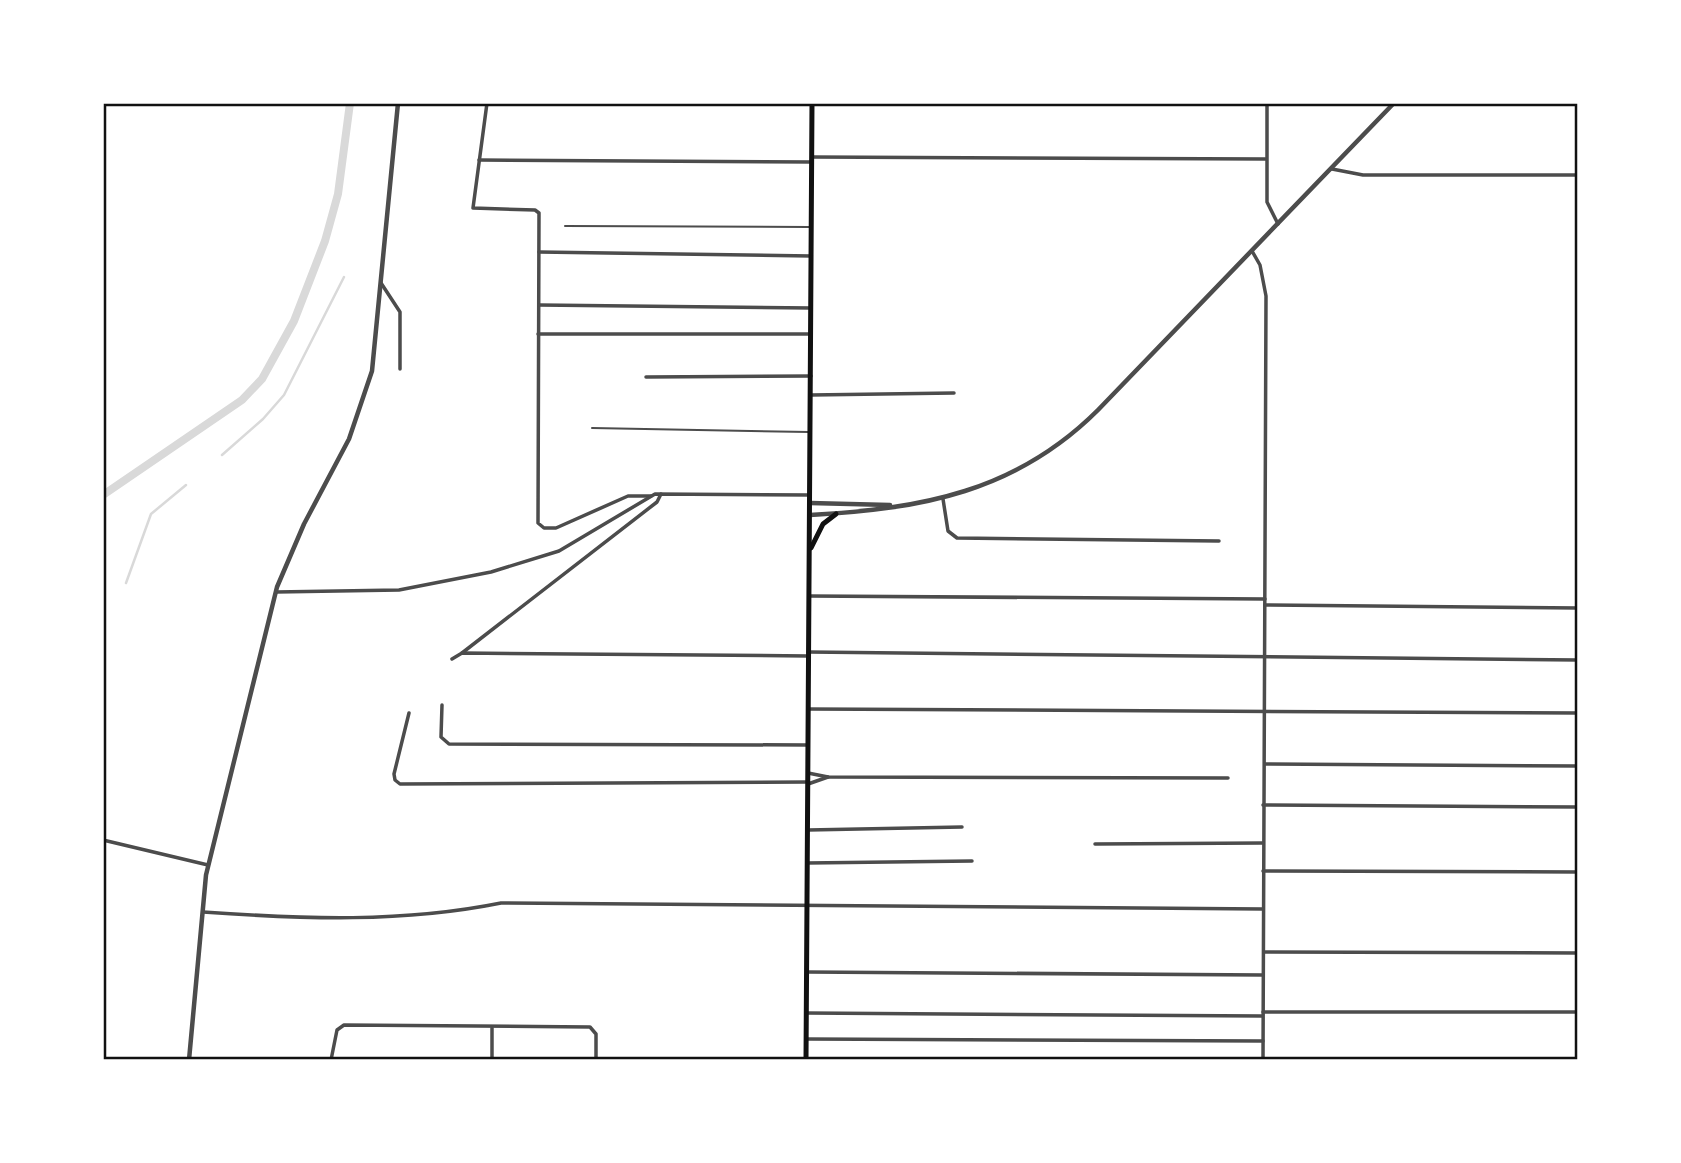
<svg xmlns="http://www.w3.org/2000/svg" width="1681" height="1163" font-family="Lato,sans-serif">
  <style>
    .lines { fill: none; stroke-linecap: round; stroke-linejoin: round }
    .stream { stroke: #d9d9d9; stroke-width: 2.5 }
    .canal { stroke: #d9d9d9; stroke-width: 8 }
    .service { stroke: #4c4c4c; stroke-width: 2 }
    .minor { stroke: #4c4c4c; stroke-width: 3.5 }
    .tertiary { stroke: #4c4c4c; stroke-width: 4.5 }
    .secondary { stroke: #111; stroke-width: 5 }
    .neatline { fill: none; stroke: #111; stroke-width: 2.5 }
  </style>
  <rect width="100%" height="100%" fill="#fff"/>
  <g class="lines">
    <g class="stream">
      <path d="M222,455L263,419L284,395L344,277"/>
      <path d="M126,583L151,514L186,485"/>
      <path d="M103,659V658"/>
    </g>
    <path class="canal" d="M103,495L242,400L262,379L294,321L325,241L338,194L350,103"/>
    <g class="service">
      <path d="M565,226L809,227"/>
      <path d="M592,428L809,432"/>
    </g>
    <g class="minor">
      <path d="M487,103L473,208L535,210L539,213L538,523L544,528H556L628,496H651"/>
      <path d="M1267,103V202L1278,224"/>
      <path d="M812,157L1266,159"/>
      <path d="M479,160L812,162"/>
      <path d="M1332,169L1363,175H1578"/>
      <path d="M1252,251L1260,265L1266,296L1263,1060"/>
      <path d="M539,252L811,256"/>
      <path d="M381,283L400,312V369"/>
      <path d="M539,305L811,308"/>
      <path d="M538,334H811"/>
      <path d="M646,377L811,376"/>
      <path d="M811,395L954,393"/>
      <path d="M943,499L948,531L957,538L1219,541"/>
      <path d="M276,592L399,590L491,572L559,551L655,494L810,495"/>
      <path d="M809,596L1265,599"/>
      <path d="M1265,605L1578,608"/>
      <path d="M808,652L1578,660"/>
      <path d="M462,653L657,502L661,494"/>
      <path d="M452,659L462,653L808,656"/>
      <path d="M442,705L441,737L449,744L807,745"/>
      <path d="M808,709L1578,713"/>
      <path d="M409,713L394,774L395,780L400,784L808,782"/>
      <path d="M1265,764L1578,766"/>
      <path d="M808,773L828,777L1228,778"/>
      <path d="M808,784L828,777"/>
      <path d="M1263,805L1578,807"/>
      <path d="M808,830L962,827"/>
      <path d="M103,840L208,865"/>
      <path d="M1095,844L1263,843"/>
      <path d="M807,863L972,861"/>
      <path d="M1263,871L1578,872"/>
      <path d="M203,912C304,919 402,923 501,903L1263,909"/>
      <path d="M1264,952L1578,953"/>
      <path d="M807,972L1263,975"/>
      <path d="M1263,1012H1578"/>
      <path d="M806,1013L1262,1016"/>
      <path d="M807,1039L1263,1041"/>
      <path d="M331,1060L337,1030L344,1025L590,1027L596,1034V1060"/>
      <path d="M492,1060V1028"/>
    </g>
    <g class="tertiary">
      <path d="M810,503L890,505"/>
      <path d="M810,515C921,509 1016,492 1098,410L1394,103"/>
      <path d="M189,1060L206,875L277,587L304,524L349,439L372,371L398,103"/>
    </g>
    <g class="secondary">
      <path d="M811,548L823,524L836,514"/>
      <path d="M806,1060L812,103"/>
    </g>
  </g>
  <rect width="1681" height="1163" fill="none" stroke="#ffffff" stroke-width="210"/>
  <rect x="105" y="105" width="1471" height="953" class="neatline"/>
</svg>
